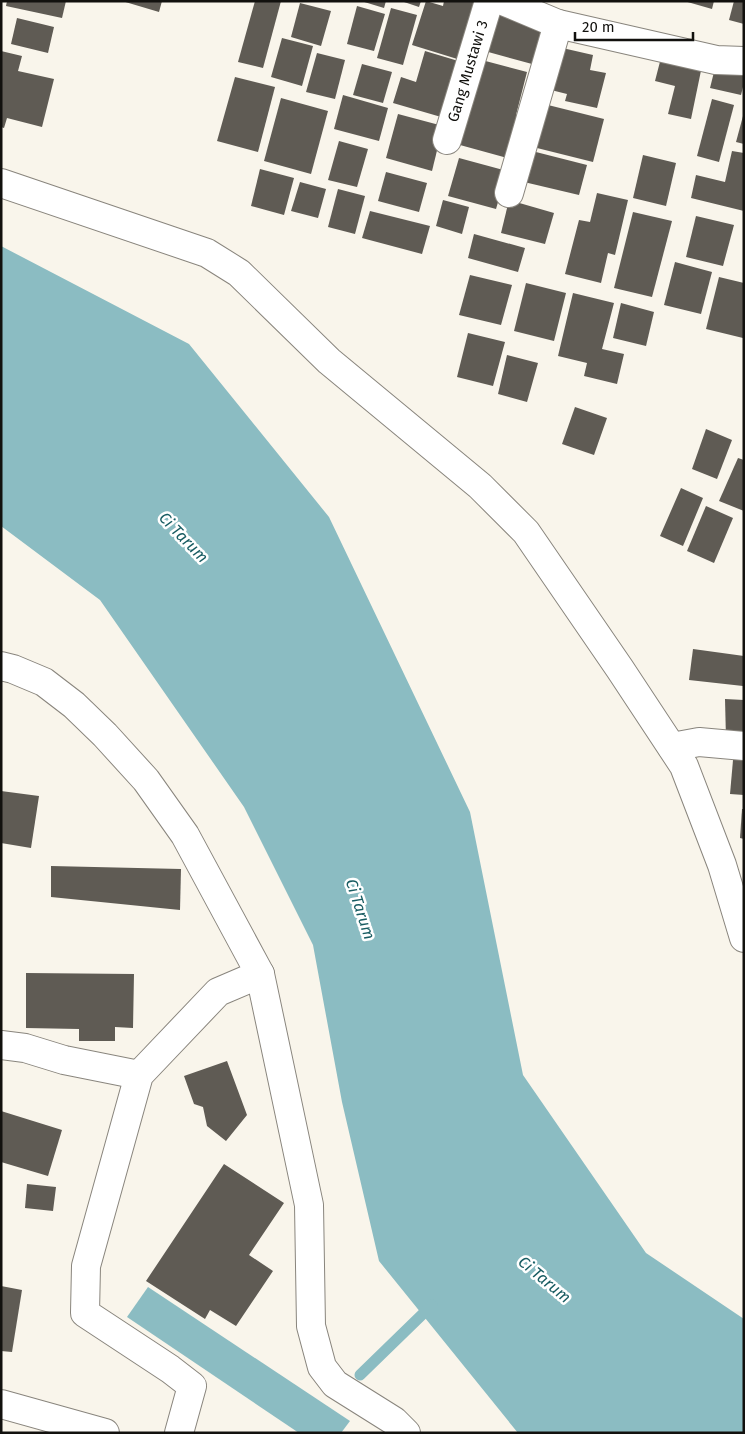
<svg xmlns="http://www.w3.org/2000/svg" width="745" height="1434" font-family="'Fira Sans',sans-serif">
  <style>
    .water { fill: #8bbcc2 }
    .lines { fill: none; stroke-linecap: round; stroke-linejoin: round }
    .stream { stroke: #8bbcc2; stroke-width: 11 }
    .building { fill: #5f5b54 }
    .minor-casing { stroke: #89857d; stroke-width: 30 }
    .minor { stroke: #fff; stroke-width: 28 }
    .labels { text-anchor: middle; stroke-width: 5; stroke-linejoin: round; paint-order: stroke }
    .street-label { font-size: 15px; fill: #12110e; stroke: #fff }
    .water-label { font-size: 16px; font-style: italic; fill: #185c62; stroke: #fff }
  </style>
  <rect width="100%" height="100%" fill="#f9f5eb"/>
  <g class="water">
    <path d="M1,246L189,344L329,517L470,812L523,1075L646,1253L744,1319V1433H518L379,1261L342,1102L313,945L244,807L100,600L1,526Z"/>
    <path d="M148,1287L350,1421L341,1433H299L127,1317Z"/>
  </g>
  <g class="lines">
    <path class="stream" d="M360,1375L432,1305"/>
  </g>
  <g class="building">
    <path d="M7,1H66L62,18L6,6Z"/>
    <path d="M122,1H162L159,12Z"/>
    <path d="M255,1H281L263,68L238,62Z"/>
    <path d="M361,1H386L384,8Z"/>
    <path d="M401,1H421L419,7Z"/>
    <path d="M426,1L443,6L444,1H479L467,62L412,45Z"/>
    <path d="M684,1H714L712,9Z"/>
    <path d="M734,1H744V24L729,20Z"/>
    <path d="M300,3L331,11L321,46L291,37Z"/>
    <path d="M357,6L385,14L374,51L347,44Z"/>
    <path d="M391,8L417,15L403,65L377,58Z"/>
    <path d="M492,13L542,27L532,64L481,50Z"/>
    <path d="M17,18L54,27L48,53L11,44Z"/>
    <path d="M282,38L313,46L302,86L271,77Z"/>
    <path d="M558,47L593,55L590,70L606,73L597,108L565,101L567,94L547,89Z"/>
    <path d="M663,50L703,61L691,119L668,114L675,86L655,81Z"/>
    <path d="M1,51L22,56L18,71L54,79L42,127L7,118L4,128L1,127Z"/>
    <path d="M425,51L465,63L448,119L393,103L401,77L416,82Z"/>
    <path d="M317,53L345,60L335,99L306,92Z"/>
    <path d="M478,59L527,72L516,115L522,116L511,159L460,145L470,110Z"/>
    <path d="M362,64L392,72L383,103L353,95Z"/>
    <path d="M716,64L744,71V83L741,95L710,88Z"/>
    <path d="M235,77L275,87L258,152L217,141Z"/>
    <path d="M343,95L388,108L379,141L334,129Z"/>
    <path d="M281,98L328,111L311,174L264,161Z"/>
    <path d="M712,99L734,105L719,162L697,156Z"/>
    <path d="M540,103L604,119L593,162L529,146Z"/>
    <path d="M398,114L443,126L432,171L386,158Z"/>
    <path d="M743,116H744V144L736,142Z"/>
    <path d="M339,141L368,149L357,187L328,180Z"/>
    <path d="M532,151L587,165L579,195L524,182Z"/>
    <path d="M732,151L744,153V211L691,198L696,175L725,182Z"/>
    <path d="M643,155L676,163L666,206L633,198Z"/>
    <path d="M459,158L507,171L496,209L448,196Z"/>
    <path d="M260,169L294,178L284,215L251,206Z"/>
    <path d="M386,172L427,183L419,212L378,201Z"/>
    <path d="M300,182L326,189L318,218L291,211Z"/>
    <path d="M338,189L365,196L355,234L328,227Z"/>
    <path d="M597,193L628,200L615,255L608,253L601,283L565,274L579,220L590,222Z"/>
    <path d="M443,200L469,207L462,234L436,226Z"/>
    <path d="M509,200L554,213L545,244L501,233Z"/>
    <path d="M370,211L430,226L422,254L362,238Z"/>
    <path d="M633,212L672,221L652,297L614,288Z"/>
    <path d="M696,216L734,225L723,266L686,257Z"/>
    <path d="M474,234L525,248L518,272L468,258Z"/>
    <path d="M675,262L712,272L701,314L664,305Z"/>
    <path d="M470,275L512,285L501,325L459,315Z"/>
    <path d="M719,277L744,283L743,338L706,329Z"/>
    <path d="M526,283L566,293L554,341L514,331Z"/>
    <path d="M573,293L614,303L602,349L624,354L617,384L584,376L587,363L558,356Z"/>
    <path d="M621,303L654,312L646,346L613,338Z"/>
    <path d="M468,333L505,342L493,386L457,377Z"/>
    <path d="M507,355L538,363L527,402L498,394Z"/>
    <path d="M575,407L607,418L594,455L562,444Z"/>
    <path d="M706,429L732,440L717,479L692,469Z"/>
    <path d="M738,458L744,460V511L719,501Z"/>
    <path d="M681,488L703,498L683,546L660,536Z"/>
    <path d="M706,506L733,518L714,563L687,551Z"/>
    <path d="M693,649L744,656L743,686L689,680Z"/>
    <path d="M725,699L744,700V740L726,739Z"/>
    <path d="M734,749H744V795L730,794Z"/>
    <path d="M1,791L39,796L31,848L1,843Z"/>
    <path d="M742,809H744V839L740,838Z"/>
    <path d="M51,866L181,869L180,910L51,897Z"/>
    <path d="M26,973L134,974L133,1028L115,1027V1041H79V1029L26,1028Z"/>
    <path d="M227,1061L247,1115L226,1141L207,1126L203,1107L194,1104L184,1076Z"/>
    <path d="M1,1111L62,1130L48,1176L1,1162Z"/>
    <path d="M224,1164L284,1203L249,1255L273,1271L236,1326L210,1310L205,1319L146,1281Z"/>
    <path d="M27,1184L56,1187L53,1211L25,1208Z"/>
    <path d="M1,1286L22,1290L12,1352L1,1351Z"/>
  </g>
  <g class="lines">
    <defs>
      <g id="minor">
        <path d="M503,1L558,24L716,60L744,61"/>
        <path id="s1" d="M447,140L489,1"/>
        <path d="M1,183L207,253L239,273L329,361L480,486L526,532L620,669L684,766L722,865L744,938"/>
        <path d="M509,193L558,24"/>
        <path d="M1,666L13,669L44,682L74,705L105,735L146,780L185,835L260,974L309,1205L311,1326L322,1367L335,1384L394,1421L406,1433"/>
        <path d="M672,747L699,742L744,746"/>
        <path d="M1,1045L25,1048L64,1060L139,1075"/>
        <path d="M1,1404L105,1433"/>
        <path d="M179,1433L192,1386L170,1369L85,1313L86,1266L139,1075L218,992L260,974"/>
      </g>
    </defs>
    <use href="#minor" class="minor-casing"/>
    <use href="#minor" class="minor"/>
  </g>
  <g class="labels">
    <g class="street-label">
      <text dy="5" stroke="none"><textPath href="#s1" startOffset="72">Gang Mustawi 3</textPath></text>
    </g>
    <g class="water-label">
      <text transform="translate(184 537) rotate(46)" y="6">Ci Tarum</text>
      <text transform="translate(361 909) rotate(72)" y="6">Ci Tarum</text>
      <text transform="translate(545 1279) rotate(40)" y="6">Ci Tarum</text>
    </g>
  </g>
  <rect width="745" height="1434" fill="none" stroke="#12110e" stroke-width="5"/>
  <path d="M575 32v8h118v-8" fill="none" stroke="#12110e" stroke-width="2.5"/>
  <text x="582" y="32" font-size="15" fill="#12110e" stroke="#ffffff" stroke-width="4" paint-order="stroke">20 m</text>
</svg>
